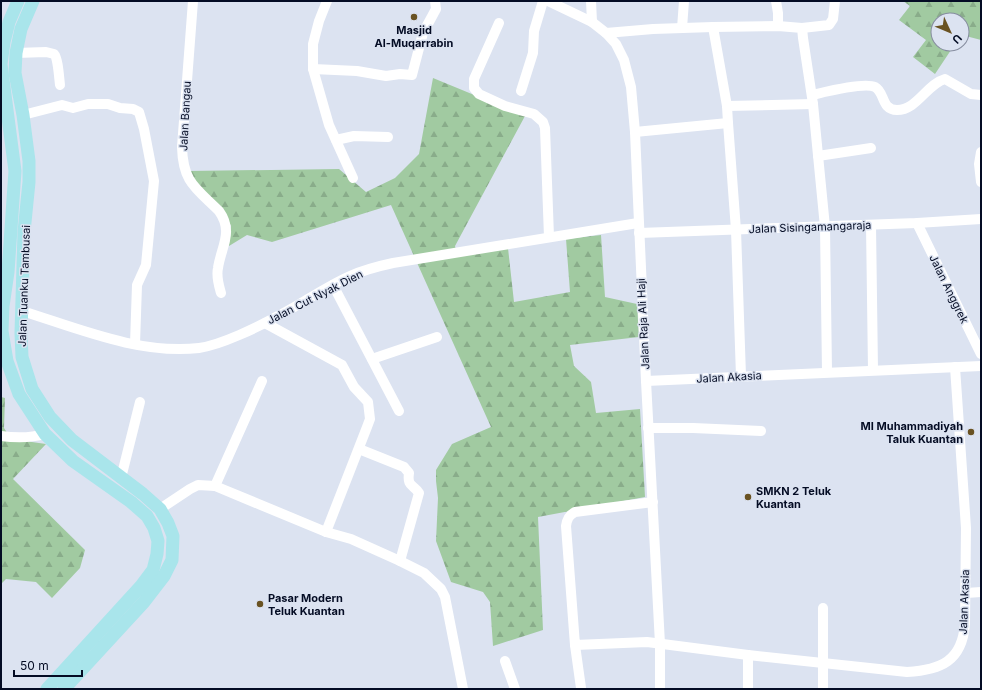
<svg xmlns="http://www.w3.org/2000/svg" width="982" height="690" font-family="Inter,sans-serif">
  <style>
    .forest { fill: url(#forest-firs) }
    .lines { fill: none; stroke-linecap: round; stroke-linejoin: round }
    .minor { stroke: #fff; stroke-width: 10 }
    .major { stroke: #a9e5eb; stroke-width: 13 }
    .poi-dot { fill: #695222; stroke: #dce3f1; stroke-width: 1.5 }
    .labels { text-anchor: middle; stroke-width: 3; stroke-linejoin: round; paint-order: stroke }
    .poi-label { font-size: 11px; font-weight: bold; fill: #040c24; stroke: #dce3f1; text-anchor: start }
    .street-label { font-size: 11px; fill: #040c24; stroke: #dce3f1 }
  </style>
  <defs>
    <pattern id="forest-firs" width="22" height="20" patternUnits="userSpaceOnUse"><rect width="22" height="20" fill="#a1caa1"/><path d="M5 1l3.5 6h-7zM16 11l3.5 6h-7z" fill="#89ac8a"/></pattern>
  </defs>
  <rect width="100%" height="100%" fill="#dce3f1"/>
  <g class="forest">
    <path d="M903,1H981V40L962,35V20H938V44H955L935,74L913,57L926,40L899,20L910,6Z"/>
    <path d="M433,78L525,116L455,246L457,255L508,248L514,302L570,292L566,239L601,235L605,297L637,304L639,337L570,345L574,366L591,382L596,413L640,409L645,497L538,517L543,630L493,646L490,602L483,592L451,582L436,541L438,498L436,481V470L452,444L491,427L391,205L272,242L247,235L229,246L231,226L225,214L194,183L188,171L339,169L366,192L395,178L419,154Z"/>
    <path d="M1,397L5,398L4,428L11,439L46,444L13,479L85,550L80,568L52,598L36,582L6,579L1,584Z"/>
  </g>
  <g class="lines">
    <g class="minor">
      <path d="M193,1L182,147C183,183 196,188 219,211C234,232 221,247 218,268C216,277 219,286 221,293"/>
      <path d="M327,1L319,21L313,44V69L329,125L353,178"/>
      <path d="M548,1L592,22L606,33L616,44L624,60L631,87L635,132L646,381L660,644V689"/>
      <path d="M591,1L592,22"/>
      <path d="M776,1L778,13V26"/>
      <path d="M499,23L474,79V88L479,94L505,106L534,114L543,122L545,128L549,237"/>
      <path d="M713,27L727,106L728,123L736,230L741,376"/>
      <path d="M682,28L684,1"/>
      <path d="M802,28L829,25L833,19L835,1"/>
      <path d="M606,33L653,29L713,27L778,26L802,28L803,38L813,104L825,227L827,372"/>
      <path d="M16,53L46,52L54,54C58,58 59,77 60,85"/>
      <path d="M313,69L357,71L386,76L400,74L412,75L423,33L436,9L435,1"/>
      <path d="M521,91L533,53L534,31L543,1"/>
      <path d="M812,95C825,92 864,82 875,87C885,92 881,110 897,110C917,110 927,84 945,79L971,94L981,95"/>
      <path d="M727,106L813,104"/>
      <path d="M23,115L62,105L73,108L88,104H108L120,108L133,109L139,112L144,129L154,181L146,265L137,285L135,344"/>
      <path d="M635,132L728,123"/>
      <path d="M336,140L354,136L388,137"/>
      <path d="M981,152L979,164L981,182"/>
      <path d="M818,156L871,148"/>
      <path d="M917,223L981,354"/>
      <path d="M871,225L873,370"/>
      <path d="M639,233L917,223L981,219"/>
      <path d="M333,285L399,411"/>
      <path d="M22,311C77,328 140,355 199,348C221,345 258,327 278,316C302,304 325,287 350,276C364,270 379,266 393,263L638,223"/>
      <path d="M265,323L342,365L354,387L368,402L370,419L367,427L326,532"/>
      <path d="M372,359L437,337"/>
      <path d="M646,381L981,366"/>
      <path d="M648,428H693L761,431"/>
      <path d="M1,436C16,438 31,438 45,434"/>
      <path d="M359,449L404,467L409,473C407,487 413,484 419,493L400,561"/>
      <path d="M121,478L140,402"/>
      <path d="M215,486L262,381"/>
      <path d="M653,502L575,512C569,515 567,519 566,526L575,645L647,642L748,655L907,672C941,670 962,661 965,624L966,528L955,367"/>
      <path d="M160,509L190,489L198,485L215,486L326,532L351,539L400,561L424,573L441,589L445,597L463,689"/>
      <path d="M966,593L981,592"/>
      <path d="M575,645L581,688"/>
      <path d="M748,655V689"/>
      <path d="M505,661L515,689"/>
      <path d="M823,689V608"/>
    </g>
    <g class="major">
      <path d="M18,1L9,22L4,42L1,64L15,171L8,272L3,306L2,331L7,361L19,394L45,434L73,461L131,502L147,516L154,528L158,541L157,554L153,570L141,586L47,689"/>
      <path d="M33,1L21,29L16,53L15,73L23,115L29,161V182L24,232L21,333L22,357L32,389L50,417L72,440L143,494L160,509L168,523L173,536L172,560L164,576L144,602L64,689"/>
    </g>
  </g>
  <g class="poi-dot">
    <circle cx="414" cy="17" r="4"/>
    <circle cx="971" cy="432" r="4"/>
    <circle cx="748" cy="497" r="4"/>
    <circle cx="260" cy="604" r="4"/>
  </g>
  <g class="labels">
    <g class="poi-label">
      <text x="414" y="34" text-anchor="middle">Masjid<tspan x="414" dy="13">Al-Muqarrabin</tspan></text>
      <text x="963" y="430" text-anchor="end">MI Muhammadiyah<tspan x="963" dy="13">Taluk Kuantan</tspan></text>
      <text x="756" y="495">SMKN 2 Teluk<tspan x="756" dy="13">Kuantan</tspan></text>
      <text x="268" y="602">Pasar Modern<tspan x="268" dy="13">Teluk Kuantan</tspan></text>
    </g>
    <g class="street-label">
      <text transform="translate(185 116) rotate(-87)" y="4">Jalan Bangau</text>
      <text transform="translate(810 227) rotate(-2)" y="4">Jalan Sisingamangaraja</text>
      <text transform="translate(24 286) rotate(-88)" y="4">Jalan Tuanku Tambusai</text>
      <text transform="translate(949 289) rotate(64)" y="4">Jalan Anggrek</text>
      <text transform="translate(315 297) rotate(-27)" y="4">Jalan Cut Nyak Dien</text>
      <text transform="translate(643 324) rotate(-93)" y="4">Jalan Raja Ali Haji</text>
      <text transform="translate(729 377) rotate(-3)" y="4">Jalan Akasia</text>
      <text transform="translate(964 602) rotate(-88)" y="4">Jalan Akasia</text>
    </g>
  </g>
  <rect width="982" height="690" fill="none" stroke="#040c24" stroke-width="4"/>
  <g transform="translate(950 32) rotate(134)"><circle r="19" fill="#dce3f1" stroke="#868d9f"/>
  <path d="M0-3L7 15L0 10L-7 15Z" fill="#695222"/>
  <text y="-6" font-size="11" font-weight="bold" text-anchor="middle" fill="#040c24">U</text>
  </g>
  <path d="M14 670v6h68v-6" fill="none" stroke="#040c24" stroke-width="2"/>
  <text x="20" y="670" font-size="12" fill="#040c24" stroke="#dce3f1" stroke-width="3" paint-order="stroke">50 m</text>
</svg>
